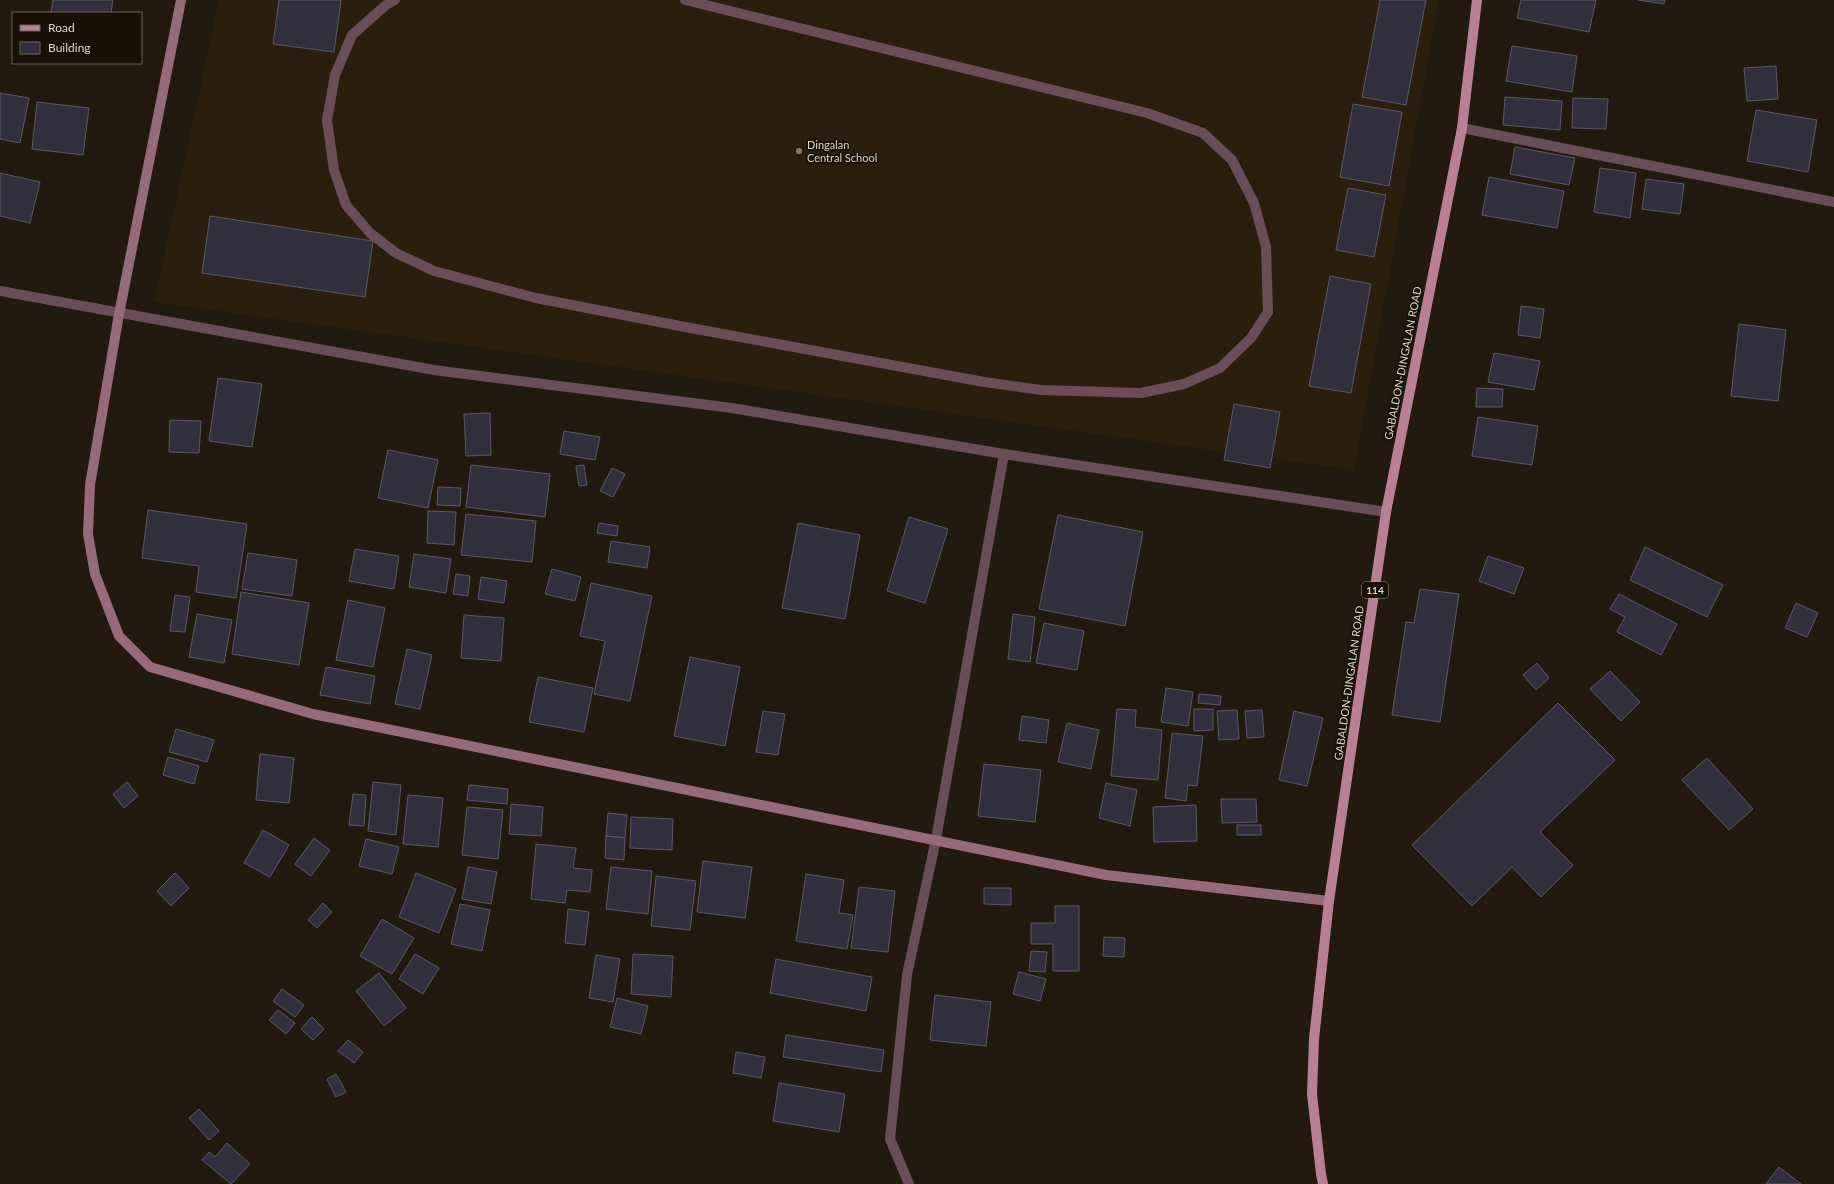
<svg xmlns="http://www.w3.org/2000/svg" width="1834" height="1184" font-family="Lato,sans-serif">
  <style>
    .built { fill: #2b1e0d }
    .building { fill: #312f3d; stroke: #5a5767 }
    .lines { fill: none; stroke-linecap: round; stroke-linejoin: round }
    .lane { stroke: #6a4e57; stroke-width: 10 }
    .street { stroke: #6a4e57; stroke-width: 10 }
    .secondary { stroke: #976a79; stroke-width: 10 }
    .primary { stroke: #b98093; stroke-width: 10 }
    .education-dot { fill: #8d6e63; stroke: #1a1106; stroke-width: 1.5 }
    .labels { text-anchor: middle; stroke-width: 3.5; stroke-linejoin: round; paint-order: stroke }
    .shield { fill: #1a1106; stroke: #a29b92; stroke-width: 1 }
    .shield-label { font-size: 10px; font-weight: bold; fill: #dcd6ce }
    .poi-label { font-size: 11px; fill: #dcd6ce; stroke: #1a1106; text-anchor: start }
    .street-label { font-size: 11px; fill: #dcd6ce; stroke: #1a1106 }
  </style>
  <rect width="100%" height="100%" fill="#231a0f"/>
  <path class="built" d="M219,0H1439L1354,470L154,302Z"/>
  <g class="building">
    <path d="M53,0H113L111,13H51Z"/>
    <path d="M279,0H341L334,52L273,44Z"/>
    <path d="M1380,0H1426L1406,105L1362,97Z"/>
    <path d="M1521,0H1596L1589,32L1517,18Z"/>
    <path d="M1638,0H1665L1664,4Z"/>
    <path d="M1512,46L1577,56L1572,92L1506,81Z"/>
    <path d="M1776,66L1778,99L1747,101L1744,68Z"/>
    <path d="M0,93L29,98L20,143L0,139Z"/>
    <path d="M1505,97L1562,101L1560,130L1503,125Z"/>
    <path d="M1573,98L1608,99L1606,129L1572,128Z"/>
    <path d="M37,102L89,108L83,155L32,149Z"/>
    <path d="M1353,104L1402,112L1389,186L1340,177Z"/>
    <path d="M1756,110L1817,120L1808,172L1747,161Z"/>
    <path d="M1515,147L1575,158L1569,185L1510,174Z"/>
    <path d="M1600,168L1636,173L1630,218L1594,212Z"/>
    <path d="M0,173L40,182L30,223L0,216Z"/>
    <path d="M1489,177L1564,191L1557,228L1482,215Z"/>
    <path d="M1646,179L1684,184L1680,214L1642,209Z"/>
    <path d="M1348,188L1386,195L1374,257L1336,250Z"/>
    <path d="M210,216L373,241L365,297L202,273Z"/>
    <path d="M1330,276L1371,284L1351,393L1309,386Z"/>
    <path d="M1521,306L1544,309L1540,338L1518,335Z"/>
    <path d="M1739,324L1786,330L1778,401L1731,396Z"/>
    <path d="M1494,353L1540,361L1534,390L1488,382Z"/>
    <path d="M218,378L262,384L252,447L209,441Z"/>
    <path d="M1477,388L1503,389L1502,407H1476Z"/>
    <path d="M1234,404L1280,412L1270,468L1224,460Z"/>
    <path d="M490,413L491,455L466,456L464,414Z"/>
    <path d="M1478,417L1538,426L1532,465L1472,456Z"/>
    <path d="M170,420L201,421L199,453L169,452Z"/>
    <path d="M564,431L600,437L595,460L560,454Z"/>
    <path d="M388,450L438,460L428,508L378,498Z"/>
    <path d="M471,465L550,474L545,517L466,507Z"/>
    <path d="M584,465L587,485L579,486L576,466Z"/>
    <path d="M612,468L625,474L613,497L600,491Z"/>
    <path d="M438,487L461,488L460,506L437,505Z"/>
    <path d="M148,510L247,524L236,598L196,592L199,566L142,558Z"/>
    <path d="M428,511L456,512L454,545L427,543Z"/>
    <path d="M466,514L536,521L532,562L461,555Z"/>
    <path d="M1058,515L1143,532L1125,626L1039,609Z"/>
    <path d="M909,517L948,529L925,603L887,591Z"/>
    <path d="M599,523L618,526L617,536L597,533Z"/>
    <path d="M798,523L860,535L845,619L782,608Z"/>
    <path d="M611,541L650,547L647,568L608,562Z"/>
    <path d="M1645,547L1723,585L1707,617L1630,580Z"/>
    <path d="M355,549L399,556L394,589L349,581Z"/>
    <path d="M248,553L297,560L292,596L242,589Z"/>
    <path d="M414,554L451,559L446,593L409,587Z"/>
    <path d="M1488,556L1524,568L1514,594L1479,581Z"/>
    <path d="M552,569L581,577L575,601L545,594Z"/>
    <path d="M456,574L470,576L468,596L453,594Z"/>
    <path d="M481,577L507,581L504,603L478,599Z"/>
    <path d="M591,583L652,596L630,701L594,694L605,641L580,636Z"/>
    <path d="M1420,589L1459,594L1440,722L1392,715L1406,622L1414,623Z"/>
    <path d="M241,592L309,603L299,665L232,654Z"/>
    <path d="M1619,594L1677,624L1661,655L1617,632L1625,617L1610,609Z"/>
    <path d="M175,595L190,597L185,632L170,631Z"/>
    <path d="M348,600L385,608L373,667L336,660Z"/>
    <path d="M1796,603L1818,613L1807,637L1785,628Z"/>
    <path d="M197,614L232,620L224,663L189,657Z"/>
    <path d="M1013,614L1035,617L1030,662L1008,659Z"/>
    <path d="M464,615L504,618L501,661L461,658Z"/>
    <path d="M1044,623L1084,631L1077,670L1036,663Z"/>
    <path d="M407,649L432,655L420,709L395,704Z"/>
    <path d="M690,657L740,667L725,746L674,736Z"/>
    <path d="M1537,663L1549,678L1536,690L1523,675Z"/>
    <path d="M326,667L375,676L370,704L320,695Z"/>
    <path d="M1610,671L1640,702L1621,721L1590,689Z"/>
    <path d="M538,677L593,688L584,732L529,722Z"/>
    <path d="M1166,688L1193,692L1188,726L1161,722Z"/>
    <path d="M1199,694L1221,696L1220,705L1198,703Z"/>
    <path d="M1558,703L1615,760L1540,832L1573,865L1541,897L1512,867L1472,906L1412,845Z"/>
    <path d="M1117,709L1136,710L1135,727L1162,730L1158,780L1111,776Z"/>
    <path d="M1194,709H1213V730L1194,731Z"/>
    <path d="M1237,710L1239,739L1219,740L1217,711Z"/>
    <path d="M1262,710L1264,737L1247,738L1245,711Z"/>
    <path d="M763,711L785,714L778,755L756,752Z"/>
    <path d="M1294,711L1323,718L1307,786L1279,780Z"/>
    <path d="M1022,716L1049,720L1046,743L1019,740Z"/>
    <path d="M1067,723L1099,730L1091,769L1058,762Z"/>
    <path d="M176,729L214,740L207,762L169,752Z"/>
    <path d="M1172,733L1203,736L1197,786L1188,785L1186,801L1165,798Z"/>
    <path d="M260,754L294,758L289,803L256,800Z"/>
    <path d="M168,757L199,766L194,784L163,775Z"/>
    <path d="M1707,758L1753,809L1729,830L1682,780Z"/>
    <path d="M984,764L1041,770L1035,822L978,816Z"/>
    <path d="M127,782L138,796L124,808L113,794Z"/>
    <path d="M373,782L401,785L396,835L368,831Z"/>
    <path d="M1106,783L1137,790L1130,826L1099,818Z"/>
    <path d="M469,785L508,789L507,804L467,800Z"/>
    <path d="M353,794L366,795L364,826L349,825Z"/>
    <path d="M408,795L443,798L438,847L403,844Z"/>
    <path d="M1221,799H1256L1257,822L1222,823Z"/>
    <path d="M511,804L543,807L541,836L509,834Z"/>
    <path d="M1196,805L1197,841L1154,842L1153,807Z"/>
    <path d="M467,807L503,810L498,859L462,855Z"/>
    <path d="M608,813L627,815L625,838L606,836Z"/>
    <path d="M631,817L673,819L672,850L630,848Z"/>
    <rect x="1237" y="825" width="24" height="10"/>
    <path d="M263,830L289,845L270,877L244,863Z"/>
    <path d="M606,836L625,838L624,860L605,858Z"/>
    <path d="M314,838L330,850L311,876L295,864Z"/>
    <path d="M366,839L399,847L392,874L359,866Z"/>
    <path d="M536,844L576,848L573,868L592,870L590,892L567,890L565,903L531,899Z"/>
    <path d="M703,861L752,867L745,918L697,912Z"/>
    <path d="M468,867L497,872L491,904L462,899Z"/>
    <path d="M611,867L652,871L648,914L606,909Z"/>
    <path d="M175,873L189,888L171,906L157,891Z"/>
    <path d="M416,873L456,889L439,933L399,917Z"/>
    <path d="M806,874L844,880L839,913L853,915L847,949L796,941Z"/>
    <path d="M656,876L696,881L690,930L651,926Z"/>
    <path d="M859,887L895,891L888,952L851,948Z"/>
    <path d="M984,888H1011V905L984,904Z"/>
    <path d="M323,903L332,912L317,928L308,920Z"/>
    <path d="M460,904L490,910L482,951L451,944Z"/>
    <path d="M1055,906H1079V971H1053V944H1031V923H1055Z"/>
    <path d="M568,909L589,912L585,945L565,943Z"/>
    <path d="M382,919L414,938L392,974L360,956Z"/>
    <path d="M1104,937L1125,938L1124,957L1103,956Z"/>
    <path d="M1031,951L1047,952L1045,972L1029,971Z"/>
    <path d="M415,954L439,968L423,994L399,979Z"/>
    <path d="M633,954L673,956L671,997L631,994Z"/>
    <path d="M596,955L620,959L613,1002L589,998Z"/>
    <path d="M776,959L872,977L866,1011L770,993Z"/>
    <path d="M1019,972L1046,979L1040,1001L1013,994Z"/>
    <path d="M379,973L406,1008L384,1026L356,991Z"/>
    <path d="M282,989L304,1005L295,1017L273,1001Z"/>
    <path d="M935,995L991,1002L986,1046L930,1040Z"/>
    <path d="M617,998L648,1006L641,1034L610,1027Z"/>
    <path d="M278,1010L295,1023L286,1034L269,1020Z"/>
    <path d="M312,1017L324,1029L313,1040L301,1029Z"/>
    <path d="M786,1035L884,1050L881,1072L783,1057Z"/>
    <path d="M348,1040L363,1052L354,1063L338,1051Z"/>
    <path d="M736,1052L765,1057L761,1078L733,1073Z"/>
    <path d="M336,1074L346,1092L336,1097L327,1079Z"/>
    <path d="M779,1083L845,1094L839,1132L773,1121Z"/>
    <path d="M199,1109L219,1131L209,1140L189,1118Z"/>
    <path d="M227,1143L250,1164L231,1184L202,1160L209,1152L215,1157Z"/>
    <path d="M1779,1167L1801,1184H1766Z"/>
  </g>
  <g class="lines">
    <path class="lane" d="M395,0L386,5L352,35L335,75L327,120L334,170L346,205L370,233L396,253L434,271L536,298L685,327L984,382L1041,390L1141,393L1184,384L1220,368L1251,338L1268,312L1266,247L1254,203L1232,160L1203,133L1147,113L685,0"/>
    <g class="street">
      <path d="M1462,128L1834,202"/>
      <path d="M0,291L434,370L732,408L1004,454L1386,512"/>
      <path d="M909,1184L890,1139L907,975L936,839L1004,454"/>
    </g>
    <path class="secondary" d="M181,0L119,314L90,485L88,534L95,574L119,636L150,667L313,714L1106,875L1329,901"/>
    <path class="primary" d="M1323,1184L1321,1174L1312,1094L1314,1039L1329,901L1386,512L1462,128L1477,0"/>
  </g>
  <circle class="education-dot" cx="799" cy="151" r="4"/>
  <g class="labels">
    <rect class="shield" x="1362" y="582" width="26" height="16" rx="3"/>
    <g class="shield-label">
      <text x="1375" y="594">114</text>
    </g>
    <g class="poi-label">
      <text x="807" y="149">Dingalan<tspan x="807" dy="13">Central School</tspan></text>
    </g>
    <g class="street-label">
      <text transform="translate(1403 363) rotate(-79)" y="4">GABALDON-DINGALAN ROAD</text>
      <text transform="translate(1349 683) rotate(-82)" y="4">GABALDON-DINGALAN ROAD</text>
    </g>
  </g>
  <rect x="12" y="12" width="130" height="52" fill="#1a1106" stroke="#686056"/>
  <rect x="20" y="25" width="20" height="6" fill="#b98093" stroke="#686056"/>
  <text x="48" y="32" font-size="12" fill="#dcd6ce">Road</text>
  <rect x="20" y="42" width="20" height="12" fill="#312f3d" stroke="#686056"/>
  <text x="48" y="52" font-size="12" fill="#dcd6ce">Building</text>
</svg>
